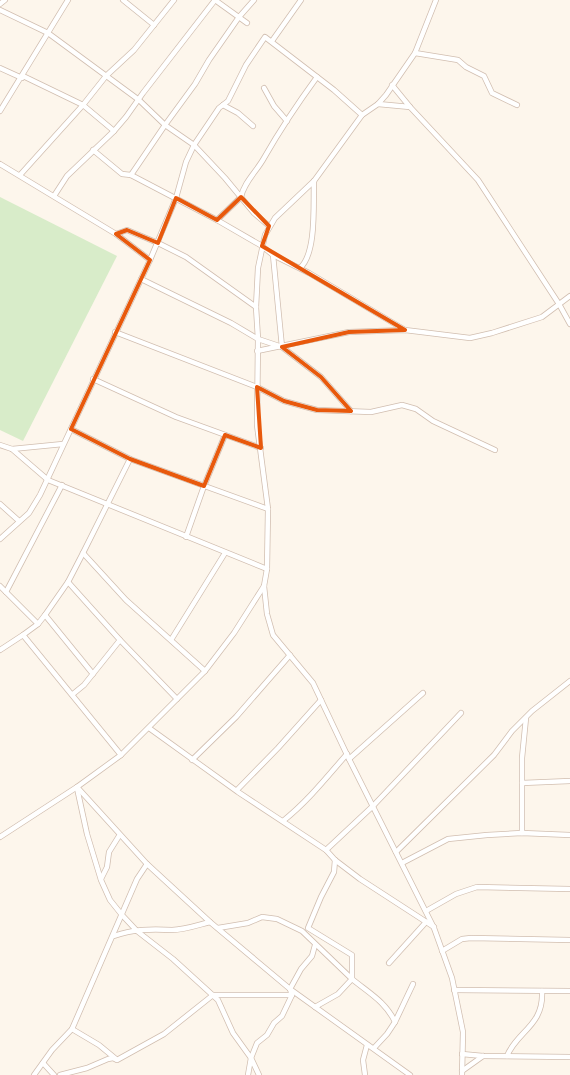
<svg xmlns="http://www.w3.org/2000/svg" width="570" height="1075" font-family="'Space Grotesk',sans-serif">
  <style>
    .garden { fill: #d8ecc9 }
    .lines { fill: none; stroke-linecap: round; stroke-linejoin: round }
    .street-casing { stroke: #d1beb0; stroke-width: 6 }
    .street { stroke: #fff; stroke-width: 4.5 }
    .marked { fill: none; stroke: #e8590c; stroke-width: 4; stroke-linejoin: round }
  </style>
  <rect width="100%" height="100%" fill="#fdf6ec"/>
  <path class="garden" d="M0,197L117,256L23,441L0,430Z"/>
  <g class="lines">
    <defs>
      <g id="street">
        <path d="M123,0L154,25"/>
        <path d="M215,0L247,23"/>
        <path d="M436,0L415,53L386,95L378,104L362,115L314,181L275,218L265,235L258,268L256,307L258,339L257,425L268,509L267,569L264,586L267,614L273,635L313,683L349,759L434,928L452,978L463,1032L462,1075"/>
        <path d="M0,4L5,0"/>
        <path d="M0,10L48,33L139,100L165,125L194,145L225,178L254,213L269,226"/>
        <path d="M272,41L301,0"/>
        <path d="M415,53L458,60L466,67L484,76L492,93L517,105"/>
        <path d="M0,68L22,78"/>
        <path d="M23,76L83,105L114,131"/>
        <path d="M392,85L410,107L478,180L559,304L570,324"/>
        <path d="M264,88L274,106L287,121"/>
        <path d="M378,104L410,107"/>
        <path d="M223,105L238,113L253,126"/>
        <path d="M0,111L68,0"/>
        <path d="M93,150L122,174L131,175L217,220L262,246L273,255L309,273L405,330"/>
        <path d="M0,164L116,234L150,260L40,495L29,513L0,539"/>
        <path d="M20,175L83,105L106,76L134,50L174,0"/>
        <path d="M131,175L165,125L195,84L209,60L239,17L254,0"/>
        <path d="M54,196L67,176L114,131L126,117L143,93L215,0"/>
        <path d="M217,220L241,197C244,182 257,171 264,158C280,130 298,103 317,77"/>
        <path d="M116,234L127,230L158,243L186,257L256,307"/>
        <path d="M273,255L282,347"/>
        <path d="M150,260L176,198L186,162L194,145L219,108L228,101L246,65L265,37L334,90L362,115"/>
        <path d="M300,268C317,253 313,203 314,181"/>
        <path d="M141,279L231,323L258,339L282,347L321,377L351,411"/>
        <path d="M115,332L257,387L284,401L317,410L371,412L402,405L416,409L433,421L495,450"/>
        <path d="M257,351L349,332L405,330L470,338L492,333L542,317L570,296"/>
        <path d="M93,379L176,417L261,448"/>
        <path d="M71,429L130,459L268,509"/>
        <path d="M0,445L12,449L48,480L267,569"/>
        <path d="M12,449L63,444"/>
        <path d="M0,504L19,521"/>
        <path d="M186,537L204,486L225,435"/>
        <path d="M83,553L126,600L205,671"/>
        <path d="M68,582L120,640L177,699"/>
        <path d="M0,586L38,624"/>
        <path d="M6,592L62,485"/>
        <path d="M45,615L93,674"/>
        <path d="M23,635L121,755"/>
        <path d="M171,640L225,553"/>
        <path d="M0,650L23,635L38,624L45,615L68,582L83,553L130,459"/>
        <path d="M73,694L84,685L120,640"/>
        <path d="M149,728L238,792L326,850L335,860L360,879L434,927"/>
        <path d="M349,759L423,693"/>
        <path d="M192,760L236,717L290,655"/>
        <path d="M522,783L570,781"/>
        <path d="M77,787L147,864L210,922L290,989L410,1075"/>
        <path d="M77,788L87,834L101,880L110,900L122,915L137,931L173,959L218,1000L233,1033L251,1058L259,1075"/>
        <path d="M237,790L278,748L321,700"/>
        <path d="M283,821C308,801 326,778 347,754"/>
        <path d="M522,833V758L526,718"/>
        <path d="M0,837L77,787L121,755L205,671L234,633L264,586"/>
        <path d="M326,850L373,806L461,713"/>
        <path d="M396,852L494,755L512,731L532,711L570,681"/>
        <path d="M335,860L334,872L321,897L308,928L352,955V979C369,993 386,1002 395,1022L387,1034L374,1048"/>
        <path d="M402,863L448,839L487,835L522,833L570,835"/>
        <path d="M101,879L107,867L109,852L119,836"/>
        <path d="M426,911L456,894L477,887L570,889"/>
        <path d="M218,928L248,923L262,917L277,919L302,931L352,979L338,994L315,1007"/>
        <path d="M114,936C133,929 152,929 172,930C184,930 198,925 210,922"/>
        <path d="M442,951L462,939L471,938L570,940"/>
        <path d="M389,963L426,922"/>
        <path d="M454,990L570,991"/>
        <path d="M395,1022L413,984"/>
        <path d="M72,1029L99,1045L116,1059"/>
        <path d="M462,1054L483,1056L570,1057"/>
        <path d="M507,1056C517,1031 544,1026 542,991"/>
        <path d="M43,1063L54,1075"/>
        <path d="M462,1071L483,1056"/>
        <path d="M34,1075L52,1050L72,1029L137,879L147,864"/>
        <path d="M60,1075L87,1068L108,1059L113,1058L117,1060L164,1034L213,995H292"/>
        <path d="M248,1075L251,1058L257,1043L267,1035L274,1023L282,1016L292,995L290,989L301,969L312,956L315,945"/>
        <path d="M365,1075L363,1060L367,1045"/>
      </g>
    </defs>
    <use href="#street" class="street-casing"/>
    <use href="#street" class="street"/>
  </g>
  <path class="marked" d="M241,197L269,226L262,246L405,330L349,332L282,347L321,377L351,411L317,410L284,401L257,387L261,448L225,435L204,486L130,459L71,429L150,260L116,234L127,230L158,243L176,198L217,220Z"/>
</svg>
